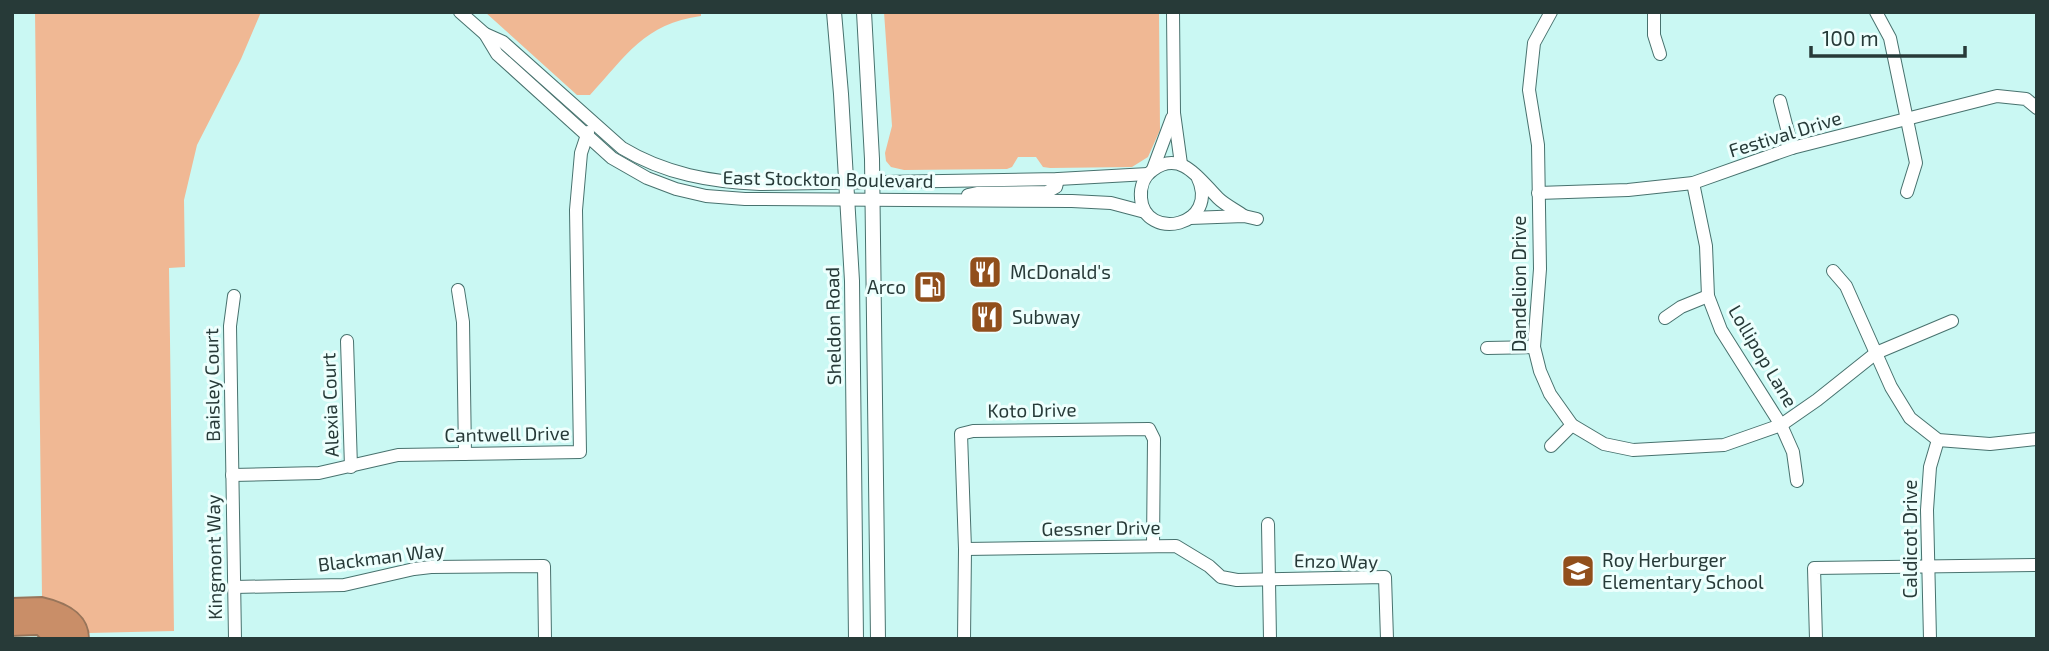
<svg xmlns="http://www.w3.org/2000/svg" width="2049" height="651" font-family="'Exo 2',sans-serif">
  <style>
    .green { fill: #f0b894 }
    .water { fill: #c98e68; stroke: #98755a; stroke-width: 2 }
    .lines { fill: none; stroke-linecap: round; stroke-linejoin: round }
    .minor-casing { stroke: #48726e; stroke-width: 14 }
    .major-casing { stroke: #48726e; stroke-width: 16 }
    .minor { stroke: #fff; stroke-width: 12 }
    .major { stroke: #fff; stroke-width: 14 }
    .labels { text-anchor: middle; stroke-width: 6; stroke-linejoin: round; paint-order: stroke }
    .street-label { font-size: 19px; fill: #273a38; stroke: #edfffd }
    .poi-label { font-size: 19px; fill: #273a38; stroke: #edfffd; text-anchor: start }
  </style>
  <rect width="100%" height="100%" fill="#caf8f3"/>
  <g class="green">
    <path d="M35,12H261L241,59L197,145L184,200L185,267L169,268L174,631L89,633C78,608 68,603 42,597Z"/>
    <path d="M485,12H701V16C644,24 627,55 590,95H577Z"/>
    <path d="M884,12H1159L1160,130L1148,157L1132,167L1050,168L1043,167L1036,157H1018L1012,167L1007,169L904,170L891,167L886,161L885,153L892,126Z"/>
  </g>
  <path class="water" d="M42,597C64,602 89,612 89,639H41L37,635L12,636V598Z"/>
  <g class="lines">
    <defs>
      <g id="minor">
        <path d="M460,12L485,34L497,54L612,158L647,178L676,189L706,196L745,199L1072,201L1111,203L1145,212"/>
        <path d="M1173,12L1174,113L1181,164"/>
        <path d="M1551,12L1534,43L1529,90L1538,145L1540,269L1534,347L1540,371L1550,394L1572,425L1604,444L1633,450L1724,445L1781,425L1817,400L1876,353L1952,321"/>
        <path d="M1654,12V35L1660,54"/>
        <path d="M1876,12L1890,38L1916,163L1907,192"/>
        <path d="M485,34L503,42L622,148C665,174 711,182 760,184L1058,179L1148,174"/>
        <path d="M1780,101L1792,148"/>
        <path d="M1153,169L1172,118"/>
        <path d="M1197,176C1222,227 1144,242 1141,198C1140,187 1144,176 1153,170C1181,149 1200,180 1218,198C1225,205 1236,210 1244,216"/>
        <path d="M1693,183L1706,246L1708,296L1721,330L1781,425L1793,452L1797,481"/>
        <path d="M1538,193L1628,190L1693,183L1792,148L1997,96L2026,99L2037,108"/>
        <path d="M968,195L977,193L1047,192L1056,187L1058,179"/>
        <path d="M1190,218L1244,216L1257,219"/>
        <path d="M1833,271L1846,286L1891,387L1910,418L1938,440L1990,444L2037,439"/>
        <path d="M458,290L463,322L465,454"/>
        <path d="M234,296L230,326L235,639"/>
        <path d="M1665,318L1681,307L1708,296"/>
        <path d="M347,341L351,467"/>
        <path d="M1487,348L1534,347"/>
        <path d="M1551,446L1572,425"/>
        <path d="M232,475L319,473L398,455L580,452L576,210L581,153L588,132"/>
        <path d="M1268,524L1270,639"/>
        <path d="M965,549L1176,546L1209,566L1221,577L1237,580L1385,577L1387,639"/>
        <path d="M234,587L344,585L414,569L431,567L544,566L545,639"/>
        <path d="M964,639L965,549L961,434L973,431L1149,429L1154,439L1153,546"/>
        <path d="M1816,639L1814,568L2037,565"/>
        <path d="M1930,639L1927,510L1930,467L1938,440"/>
      </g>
      <g id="major">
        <path d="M834,12L841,94L852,281L856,639"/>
        <path d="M864,12L872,159L878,639"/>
      </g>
    </defs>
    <use href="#minor" class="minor-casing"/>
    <use href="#major" class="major-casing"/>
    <use href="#minor" class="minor"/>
    <use href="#major" class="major"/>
  </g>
  <defs>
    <symbol id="restaurant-square" viewBox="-11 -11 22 22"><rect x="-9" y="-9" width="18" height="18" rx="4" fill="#914f1c" stroke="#edfffd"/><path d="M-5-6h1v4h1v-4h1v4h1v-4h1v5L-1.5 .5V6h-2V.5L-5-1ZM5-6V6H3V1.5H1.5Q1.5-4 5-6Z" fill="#fff"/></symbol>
    <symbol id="fuel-square" viewBox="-11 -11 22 22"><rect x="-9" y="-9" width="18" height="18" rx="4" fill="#914f1c" stroke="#edfffd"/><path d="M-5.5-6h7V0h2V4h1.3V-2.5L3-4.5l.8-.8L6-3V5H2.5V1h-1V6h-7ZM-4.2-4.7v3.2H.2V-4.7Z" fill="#fff"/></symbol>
    <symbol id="school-square" viewBox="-11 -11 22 22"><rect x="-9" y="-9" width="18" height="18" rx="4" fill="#914f1c" stroke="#edfffd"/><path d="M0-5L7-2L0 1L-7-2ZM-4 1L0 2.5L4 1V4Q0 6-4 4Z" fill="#fff"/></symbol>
  </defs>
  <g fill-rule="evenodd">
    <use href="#restaurant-square" x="966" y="253" width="38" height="38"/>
    <use href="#fuel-square" x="911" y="268" width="38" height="38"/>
    <use href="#restaurant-square" x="968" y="298" width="38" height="38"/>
    <use href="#school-square" x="1559" y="552" width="38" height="38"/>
  </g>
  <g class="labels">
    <g class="street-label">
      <text transform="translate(1785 134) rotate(-17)" y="7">Festival Drive</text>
      <text transform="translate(828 179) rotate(1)" y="7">East Stockton Boulevard</text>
      <text transform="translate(1519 284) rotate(-90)" y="7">Dandelion Drive</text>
      <text transform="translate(833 326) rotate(-91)" y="7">Sheldon Road</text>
      <text transform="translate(1763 356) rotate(59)" y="7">Lollipop Lane</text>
      <text transform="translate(212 385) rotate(-91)" y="7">Baisley Court</text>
      <text transform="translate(330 405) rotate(-92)" y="7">Alexia Court</text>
      <text transform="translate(1032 410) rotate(-1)" y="7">Koto Drive</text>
      <text transform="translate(507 434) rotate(-1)" y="7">Cantwell Drive</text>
      <text transform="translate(1101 528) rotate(-1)" y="7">Gessner Drive</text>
      <text transform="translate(1910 539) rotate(-90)" y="7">Caldicot Drive</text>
      <text transform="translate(214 557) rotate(-91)" y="7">Kingmont Way</text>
      <text transform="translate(381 557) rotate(-7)" y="7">Blackman Way</text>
      <text transform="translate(1336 561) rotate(1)" y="7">Enzo Way</text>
    </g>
    <g class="poi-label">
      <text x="1010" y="279">McDonald's</text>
      <text x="906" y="294" text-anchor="end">Arco</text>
      <text x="1012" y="324">Subway</text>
      <text x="1602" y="567">Roy Herburger<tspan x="1602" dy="22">Elementary School</tspan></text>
    </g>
  </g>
  <rect width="2049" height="651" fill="none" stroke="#273a38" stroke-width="28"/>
  <path d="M1811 46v10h154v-10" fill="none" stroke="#273a38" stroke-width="3.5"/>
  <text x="1822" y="46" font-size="21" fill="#273a38" stroke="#edfffd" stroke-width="5" paint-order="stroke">100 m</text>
</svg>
